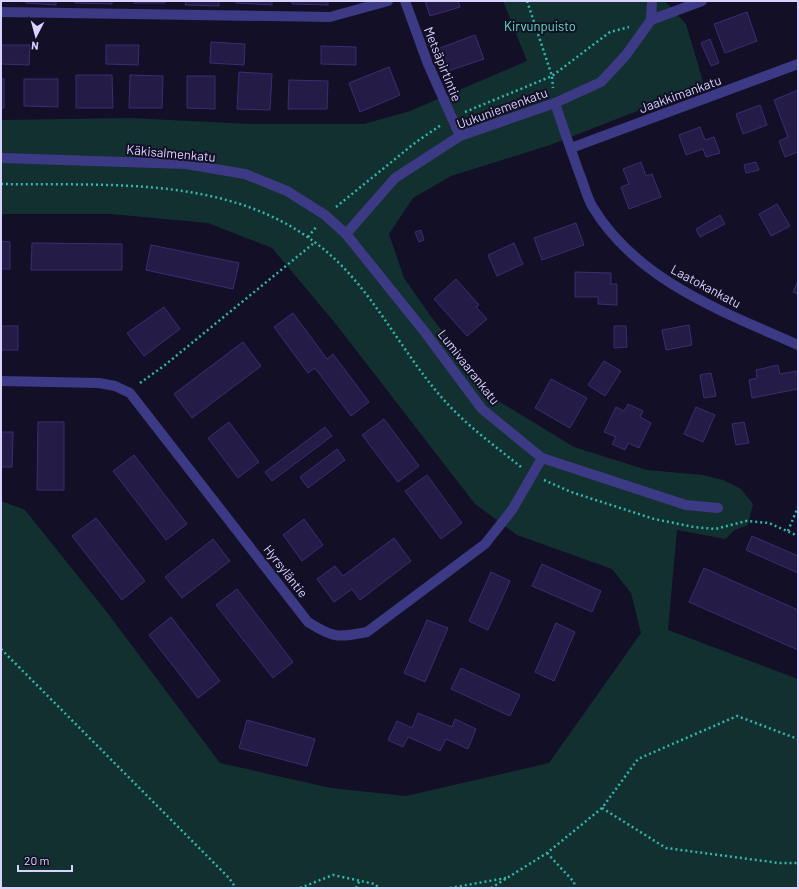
<svg xmlns="http://www.w3.org/2000/svg" width="799" height="889" font-family="Barlow,sans-serif">
  <style>
    .green { fill: #12302f }
    .building { fill: #241b47; stroke: #3b2d73 }
    .lines { fill: none; stroke-linecap: round; stroke-linejoin: round }
    .path { stroke: #2fb8b0; stroke-width: 2.5; stroke-dasharray: 2 3; stroke-linecap: butt }
    .minor { stroke: #3d3a85; stroke-width: 10 }
    .labels { text-anchor: middle; stroke-width: 4; stroke-linejoin: round; paint-order: stroke }
    .park-label { font-size: 13px; fill: #5fe0c0; stroke: #130f26 }
    .street-label { font-size: 13px; fill: #d9d4ff; stroke: #130f26 }
  </style>
  <rect width="100%" height="100%" fill="#130f26"/>
  <path class="green" d="M503,1H665L686,24L704,85L550,145L451,176L413,198L389,234L404,278L432,318L500,402L574,447L647,470L703,475L723,480L741,489L753,504L748,525L735,530L725,539L677,530L668,630L798,679V888H1V501L25,510L106,611L220,763L331,788L406,796L549,763L641,633L631,593L612,569L517,535L475,504L335,323L272,248L208,223L110,214H1V120L129,118L252,124H364L410,111L527,61Z"/>
  <g class="building">
    <path d="M26,1H56V5L26,3Z"/>
    <path d="M75,1H112V4L75,3Z"/>
    <rect x="134" y="1" width="31" height="2"/>
    <path d="M186,1H219V6L185,5Z"/>
    <path d="M236,1H272V5L236,3Z"/>
    <path d="M292,1H328V5L292,4Z"/>
    <path d="M425,1H458L460,7L430,16Z"/>
    <path d="M747,12L757,41L725,53L714,24Z"/>
    <path d="M475,35L484,59L448,71L440,48Z"/>
    <path d="M710,39L719,63L711,66L701,43Z"/>
    <path d="M211,42L245,44L244,65L210,63Z"/>
    <path d="M1,45H30L29,65L1,64Z"/>
    <path d="M106,45H139L138,65L106,64Z"/>
    <path d="M321,46L356,47V65L321,64Z"/>
    <path d="M389,67L400,95L360,112L349,83Z"/>
    <path d="M239,72L272,74L270,110L237,109Z"/>
    <path d="M76,75H112L113,108H76Z"/>
    <path d="M130,75L163,76L162,108H129Z"/>
    <path d="M187,76H215V109L187,108Z"/>
    <rect x="1" y="79" width="3" height="29"/>
    <path d="M24,79H58V107L24,106Z"/>
    <path d="M289,80L328,81L327,109H288Z"/>
    <path d="M798,90V152L785,157L779,141L788,137L774,100Z"/>
    <path d="M760,105L767,125L743,134L736,114Z"/>
    <path d="M700,127L705,140L714,137L720,153L706,157L703,149L686,155L679,135Z"/>
    <path d="M641,162L646,176L652,174L661,197L629,209L621,187L629,184L623,169Z"/>
    <path d="M756,162L759,170L746,173L744,165Z"/>
    <path d="M777,204L790,226L771,236L759,214Z"/>
    <path d="M720,215L725,224L700,237L696,229Z"/>
    <path d="M576,223L584,245L542,260L534,238Z"/>
    <path d="M421,230L424,240L419,242L415,232Z"/>
    <path d="M1,241L10,242V269H1Z"/>
    <path d="M32,243L122,244V270H31Z"/>
    <path d="M514,243L523,264L497,276L488,255Z"/>
    <path d="M151,245L239,263L233,289L146,270Z"/>
    <path d="M575,272L611,273V284H617V305L598,304V297H575Z"/>
    <path d="M456,279L479,305L476,307L487,319L467,336L434,299Z"/>
    <path d="M798,281V294L793,292Z"/>
    <path d="M164,307L180,329L144,356L127,333Z"/>
    <path d="M293,313L327,359L333,354L369,402L351,416L315,368L308,373L274,327Z"/>
    <path d="M689,325L692,345L666,350L662,330Z"/>
    <rect x="1" y="326" width="17" height="24"/>
    <path d="M614,326H626L627,347L614,348Z"/>
    <path d="M243,342L261,366L192,418L174,394Z"/>
    <path d="M604,361L621,371L605,396L588,385Z"/>
    <path d="M778,365L780,374L797,371L798,389L752,398L749,380L757,378L756,370Z"/>
    <path d="M711,373L716,396L704,398L700,375Z"/>
    <path d="M551,379L587,398L570,428L535,408Z"/>
    <path d="M628,404L643,411L640,417L651,423L639,448L628,443L625,450L612,444L616,437L604,432L616,407L624,411Z"/>
    <path d="M696,407L715,415L703,442L684,434Z"/>
    <path d="M384,419L419,466L398,482L362,435Z"/>
    <path d="M38,422H64V490H37Z"/>
    <path d="M229,422L259,462L238,478L208,438Z"/>
    <path d="M744,422L749,443L736,445L732,424Z"/>
    <path d="M325,427L332,436L272,481L265,472Z"/>
    <path d="M1,432H13L12,467H1Z"/>
    <path d="M337,449L345,460L308,488L300,477Z"/>
    <path d="M134,455L187,524L166,540L113,471Z"/>
    <path d="M427,475L462,523L441,539L405,491Z"/>
    <path d="M96,518L145,581L122,600L72,536Z"/>
    <path d="M304,519L323,545L302,561L283,535Z"/>
    <path d="M752,536L798,556V573L746,550Z"/>
    <path d="M394,538L411,561L360,600L352,589L334,602L317,579L335,566L343,576Z"/>
    <path d="M213,539L230,561L182,598L165,577Z"/>
    <path d="M542,564L601,591L592,612L532,586Z"/>
    <path d="M704,568L798,610V650L689,602Z"/>
    <path d="M491,572L510,581L488,630L469,621Z"/>
    <path d="M237,589L293,662L273,678L216,605Z"/>
    <path d="M171,617L220,681L198,698L149,635Z"/>
    <path d="M427,620L448,628L425,682L404,673Z"/>
    <path d="M556,623L575,632L554,681L535,672Z"/>
    <path d="M461,668L520,695L510,716L451,689Z"/>
    <path d="M418,713L452,727L455,719L476,729L468,749L446,739L440,751L408,737L403,747L388,740L397,721L412,728Z"/>
    <path d="M247,720L315,739L307,766L239,748Z"/>
  </g>
  <g class="lines">
    <g class="path">
      <path d="M527,1L552,76L553,88"/>
      <path d="M465,112L552,76L610,32L629,27"/>
      <path d="M1,184C121,186 250,173 342,266C381,306 407,359 444,400C466,425 495,446 521,467"/>
      <path d="M336,207L416,142L441,125"/>
      <path d="M308,237L317,226"/>
      <path d="M140,383L165,365L314,243"/>
      <path d="M544,480L571,492L654,519L694,527L715,529L746,521L769,523L798,536"/>
      <path d="M788,531L798,507"/>
      <path d="M1,649L229,878L236,888"/>
      <path d="M602,808L666,848L779,863H798"/>
      <path d="M547,853L574,882L575,888"/>
      <path d="M300,888L333,875L375,884L379,888"/>
      <path d="M356,888L360,880"/>
      <path d="M450,888L506,878"/>
      <path d="M491,888L547,853L602,808L638,759L737,716L798,739"/>
    </g>
    <g class="minor">
      <path d="M405,1L428,64L460,136"/>
      <path d="M1,12L330,17L388,1"/>
      <path d="M651,20L702,1"/>
      <path d="M555,103C563,127 571,151 580,175C584,185 587,197 592,206C637,281 722,311 798,345"/>
      <path d="M571,148L798,64"/>
      <path d="M1,158L186,164L245,174L287,191L325,215L346,234L424,331L482,409L542,458L686,505L718,508"/>
      <path d="M346,234L395,178L460,136L555,103L601,82L626,55L651,20L652,1"/>
      <path d="M1,381L99,383L115,386L130,393L308,622C333,638 338,638 367,632L485,544L512,510L542,458"/>
    </g>
  </g>
  <g class="labels">
    <g class="park-label">
      <text x="540" y="31">Kirvunpuisto</text>
    </g>
    <g class="street-label">
      <text transform="translate(443 64) rotate(68)" y="5">Metsäpirtintie</text>
      <text transform="translate(680 94) rotate(-20)" y="5">Jaakkimankatu</text>
      <text transform="translate(502 108) rotate(-20)" y="5">Uukuniemenkatu</text>
      <text transform="translate(171 153) rotate(5)" y="5">Käkisalmenkatu</text>
      <text transform="translate(706 286) rotate(28)" y="5">Laatokankatu</text>
      <text transform="translate(469 367) rotate(52)" y="5">Lumivaarankatu</text>
      <text transform="translate(286 571) rotate(52)" y="5">Hyrsyläntie</text>
    </g>
  </g>
  <rect width="799" height="889" fill="none" stroke="#d9d4ff" stroke-width="4"/>
  <g transform="translate(36 36) rotate(186)" stroke="#130f26" stroke-width="3" paint-order="stroke">
  <path d="M0-3L7 15L0 10L-7 15Z" fill="#d9d4ff"/>
  <text y="-6" font-size="11" font-weight="bold" text-anchor="middle" fill="#d9d4ff">N</text>
  </g>
  <path d="M18 865v6h54v-6" fill="none" stroke="#d9d4ff" stroke-width="2"/>
  <text x="24" y="865" font-size="12" fill="#d9d4ff" stroke="#130f26" stroke-width="3" paint-order="stroke">20 m</text>
</svg>
